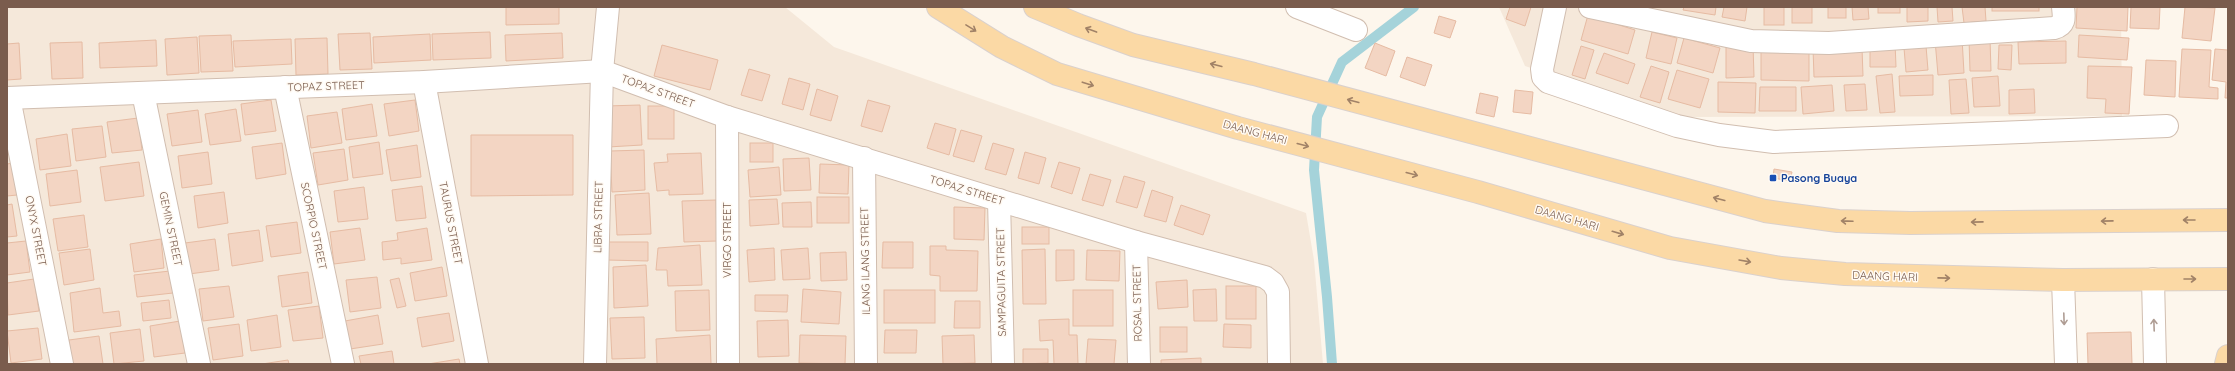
<svg xmlns="http://www.w3.org/2000/svg" width="2235" height="371" font-family="Quicksand,sans-serif">
  <style>
    .residential { fill: #f5e8da }
    .lines { fill: none; stroke-linecap: round; stroke-linejoin: round }
    .stream { stroke: #a5d3da; stroke-width: 10 }
    .building { fill: #f3d5c3; stroke: #e6bba3 }
    .minor-casing { stroke: #d1beb0; stroke-width: 24 }
    .major-casing { stroke: #dad1cd; stroke-width: 24 }
    .minor { stroke: #fff; stroke-width: 22 }
    .major { stroke: #fbd9a5; stroke-width: 22 }
    .oneway { stroke: #a18267 }
    .oneway2 { stroke: #af9d94 }
    .transit-dot { fill: #1a4fb4; stroke: #fffaf3; stroke-width: 1.5 }
    .labels { text-anchor: middle; stroke-width: 3; stroke-linejoin: round; paint-order: stroke }
    .street-label { font-size: 11px; fill: #7a5c4d; stroke: #fffaf3 }
    .transit-label { font-size: 11px; font-weight: bold; fill: #164399; stroke: #fffaf3; text-anchor: start }
  </style>
  <rect width="100%" height="100%" fill="#fdf6ec"/>
  <g class="residential">
    <path d="M7,7H785L834,47L1306,213L1314,260L1323,364H7Z"/>
    <path d="M1499,7H2121L2122,116L1677,117L1525,66Z"/>
  </g>
  <g class="lines">
    <path class="stream" d="M1332,364L1327,297L1314,170L1317,117L1342,62L1414,7"/>
  </g>
  <g class="building">
    <path d="M506,7H559V24L506,25Z"/>
    <path d="M1510,7H1531L1525,26L1506,19Z"/>
    <path d="M1684,7H1716L1715,15L1683,10Z"/>
    <path d="M1724,7H1747L1745,21L1722,17Z"/>
    <rect x="1764" y="7" width="20" height="18"/>
    <rect x="1792" y="7" width="20" height="16"/>
    <rect x="1828" y="7" width="18" height="11"/>
    <path d="M1852,7H1868L1869,19L1853,20Z"/>
    <rect x="1878" y="7" width="22" height="6"/>
    <path d="M1907,7H1928V21L1907,22Z"/>
    <path d="M1937,7H1952L1953,21L1938,22Z"/>
    <path d="M1962,7H1985L1986,21L1964,23Z"/>
    <rect x="1992" y="7" width="47" height="4"/>
    <path d="M2077,7H2128L2127,31L2076,28Z"/>
    <path d="M2131,7H2160L2159,29L2130,28Z"/>
    <path d="M2185,7L2215,8L2211,41L2182,38Z"/>
    <path d="M1588,15L1635,30L1628,54L1581,40Z"/>
    <path d="M1439,16L1456,21L1450,38L1434,33Z"/>
    <path d="M490,32L491,58L433,60L432,34Z"/>
    <path d="M1652,32L1677,38L1671,64L1646,58Z"/>
    <path d="M370,33L372,69L340,70L338,34Z"/>
    <path d="M562,33L563,58L506,61L505,35Z"/>
    <path d="M430,34L431,60L374,63L373,37Z"/>
    <path d="M231,35L233,71L201,72L199,36Z"/>
    <path d="M2079,35L2129,38L2127,60L2078,57Z"/>
    <path d="M197,37L199,73L167,75L165,39Z"/>
    <path d="M327,38L328,74L296,75L295,39Z"/>
    <path d="M1684,38L1720,48L1713,73L1677,63Z"/>
    <path d="M1962,38L1964,73L1938,75L1935,40Z"/>
    <path d="M291,39L292,64L235,67L233,41Z"/>
    <path d="M1969,39H1990L1991,71H1970Z"/>
    <path d="M156,40L157,66L100,68L99,43Z"/>
    <path d="M2066,41V63L2019,64L2018,42Z"/>
    <path d="M82,42L83,78L52,79L50,43Z"/>
    <path d="M1870,42H1895L1896,67H1870Z"/>
    <path d="M19,43L21,79L7,80V44Z"/>
    <path d="M1375,43L1395,51L1386,76L1365,68Z"/>
    <path d="M662,45L718,60L710,90L654,76Z"/>
    <path d="M1726,45H1753L1754,77L1726,78Z"/>
    <path d="M1999,45H2012L2011,70L1998,69Z"/>
    <path d="M1581,46L1594,50L1585,79L1572,75Z"/>
    <path d="M1926,46L1928,70L1906,72L1904,48Z"/>
    <path d="M1813,48H1862L1863,76L1814,77Z"/>
    <path d="M2182,49L2211,50L2209,87L2218,88V99L2179,97Z"/>
    <path d="M2215,49L2228,50V98H2225L2226,82L2212,80Z"/>
    <path d="M1761,52H1809V81L1761,80Z"/>
    <path d="M1604,53L1635,64L1628,84L1596,73Z"/>
    <path d="M1407,57L1432,65L1425,86L1400,77Z"/>
    <path d="M2146,60L2176,61L2175,97L2144,95Z"/>
    <path d="M1651,66L1669,72L1660,103L1640,97Z"/>
    <path d="M2088,66L2132,67L2129,114L2105,113L2106,99L2087,98Z"/>
    <path d="M749,69L770,75L762,101L741,95Z"/>
    <path d="M1677,70L1709,79L1700,108L1668,99Z"/>
    <path d="M1892,74L1895,112L1880,113L1876,76Z"/>
    <path d="M1933,75V95L1900,96L1899,76Z"/>
    <path d="M1998,76L2000,106L1974,107L1972,78Z"/>
    <path d="M789,78L810,84L803,110L782,104Z"/>
    <path d="M1966,79L1969,113L1951,114L1949,80Z"/>
    <path d="M1718,82L1756,83L1755,113L1718,112Z"/>
    <path d="M1865,84L1867,110L1846,111L1844,85Z"/>
    <path d="M1832,85L1834,111L1803,114L1801,87Z"/>
    <path d="M1760,87H1796V111H1759Z"/>
    <path d="M817,89L838,96L831,121L810,115Z"/>
    <path d="M2034,89L2035,113L2009,114V90Z"/>
    <path d="M1515,90L1533,92L1531,114L1513,112Z"/>
    <path d="M1480,93L1498,97L1494,117L1476,113Z"/>
    <path d="M271,100L276,131L245,135L241,104Z"/>
    <path d="M415,100L419,131L389,136L384,104Z"/>
    <path d="M868,100L890,106L882,132L861,126Z"/>
    <path d="M372,104L377,136L346,140L342,109Z"/>
    <path d="M640,105L642,145L608,147L606,106Z"/>
    <rect x="648" y="106" width="26" height="33"/>
    <path d="M236,109L241,141L210,145L205,114Z"/>
    <path d="M198,110L202,142L172,146L167,114Z"/>
    <path d="M337,112L342,143L311,148L307,116Z"/>
    <path d="M138,118L142,150L112,153L107,122Z"/>
    <path d="M935,123L956,129L949,155L927,148Z"/>
    <path d="M102,126L106,157L76,161L72,129Z"/>
    <path d="M961,130L982,136L974,162L953,156Z"/>
    <path d="M67,134L71,166L40,170L36,139Z"/>
    <path d="M471,135H573V195L471,196Z"/>
    <path d="M379,142L383,174L353,178L349,147Z"/>
    <path d="M282,143L286,174L256,179L252,147Z"/>
    <rect x="750" y="143" width="23" height="19"/>
    <path d="M993,143L1014,149L1006,175L985,169Z"/>
    <path d="M417,145L421,177L391,181L386,150Z"/>
    <path d="M344,149L348,180L318,185L313,153Z"/>
    <path d="M644,150L645,190L612,192L610,151Z"/>
    <path d="M208,152L212,184L182,188L178,156Z"/>
    <path d="M1025,152L1046,158L1039,184L1018,178Z"/>
    <path d="M701,153L703,194L669,195V190L657,191L654,163L668,162L667,154Z"/>
    <path d="M809,158L811,190L784,191L783,159Z"/>
    <path d="M139,162L144,196L105,201L100,167Z"/>
    <path d="M1059,162L1080,168L1072,194L1051,187Z"/>
    <path d="M13,163L17,195L7,196V164Z"/>
    <path d="M820,164L849,165L848,194L819,193Z"/>
    <path d="M779,167L781,195L750,197L748,170Z"/>
    <path d="M1774,169L1792,172L1790,181L1773,178Z"/>
    <path d="M77,170L81,202L50,206L46,174Z"/>
    <path d="M1090,174L1111,180L1103,206L1082,200Z"/>
    <path d="M1124,176L1145,182L1137,208L1116,202Z"/>
    <path d="M422,186L426,218L396,221L392,190Z"/>
    <path d="M364,187L368,219L338,222L334,191Z"/>
    <path d="M1152,190L1173,197L1166,222L1144,216Z"/>
    <path d="M224,192L228,223L198,228L194,196Z"/>
    <path d="M649,193L651,234L617,235L615,195Z"/>
    <rect x="817" y="197" width="32" height="26"/>
    <path d="M777,199L779,224L750,226L749,200Z"/>
    <path d="M716,200L717,241L684,242L682,201Z"/>
    <path d="M811,202L812,227H783L782,203Z"/>
    <path d="M12,204L17,236L7,237V205Z"/>
    <path d="M1181,205L1210,215L1203,235L1174,225Z"/>
    <path d="M954,207L985,208L984,240L954,239Z"/>
    <path d="M84,215L88,247L58,251L53,219Z"/>
    <path d="M297,222L301,253L271,257L266,226Z"/>
    <rect x="1022" y="227" width="27" height="17"/>
    <path d="M360,228L365,260L334,264L330,232Z"/>
    <path d="M427,228L432,260L401,264V258L383,260L382,242L398,240L397,233Z"/>
    <path d="M259,230L263,261L232,266L228,234Z"/>
    <path d="M161,239L164,268L134,272L130,244Z"/>
    <path d="M215,239L219,270L189,274L185,243Z"/>
    <path d="M26,241L30,272L7,275V243Z"/>
    <path d="M607,242H648V261L607,260Z"/>
    <path d="M883,242H913V268H882Z"/>
    <path d="M700,245L702,285L668,286L667,270H656L658,248Z"/>
    <path d="M930,246H946V250L978,251L977,291H940V276L930,275Z"/>
    <path d="M774,248L775,280L749,282L747,250Z"/>
    <path d="M808,248L810,279L783,280L781,250Z"/>
    <path d="M90,249L94,280L64,285L59,253Z"/>
    <path d="M1045,249L1046,304H1023L1022,250Z"/>
    <path d="M1056,250H1074V280L1056,281Z"/>
    <path d="M1087,250L1120,251L1119,281L1086,280Z"/>
    <path d="M846,252L847,280L821,281L820,253Z"/>
    <path d="M646,265L648,306L614,308L613,267Z"/>
    <path d="M442,267L447,296L415,301L410,273Z"/>
    <path d="M170,271L173,293L137,297L134,275Z"/>
    <path d="M308,272L312,303L282,307L278,276Z"/>
    <path d="M377,277L381,308L350,312L346,280Z"/>
    <path d="M399,278L406,306L397,308L390,280Z"/>
    <path d="M34,279L39,311L8,315L7,283Z"/>
    <path d="M1187,280L1188,307L1158,309L1156,282Z"/>
    <path d="M229,286L234,317L203,321L199,289Z"/>
    <rect x="1226" y="286" width="30" height="33"/>
    <path d="M100,288L103,313L119,311L121,326L74,332L70,293Z"/>
    <path d="M803,289L841,292L839,324L801,322Z"/>
    <path d="M1216,289L1217,321H1194L1193,290Z"/>
    <path d="M709,290L710,330L676,331L675,291Z"/>
    <rect x="884" y="290" width="51" height="33"/>
    <rect x="1073" y="290" width="40" height="36"/>
    <path d="M755,295H788L787,312L755,311Z"/>
    <path d="M169,300L171,318L143,321L141,303Z"/>
    <path d="M955,301H980V328H954Z"/>
    <path d="M319,306L323,338L293,341L288,310Z"/>
    <path d="M449,313L454,341L422,347L417,318Z"/>
    <path d="M277,315L281,347L251,351L247,320Z"/>
    <path d="M378,315L383,344L350,349L345,321Z"/>
    <path d="M644,317L645,358L612,359L610,318Z"/>
    <path d="M1069,319V335H1077L1078,364H1054L1053,340L1040,341L1039,320Z"/>
    <path d="M788,320L789,356L758,357L757,321Z"/>
    <path d="M180,321L185,353L154,357L150,326Z"/>
    <path d="M239,324L243,356L213,360L208,328Z"/>
    <path d="M1224,324L1251,325V348L1223,347Z"/>
    <rect x="1160" y="327" width="27" height="25"/>
    <path d="M38,328L42,359L11,363L7,331Z"/>
    <path d="M140,329L144,361L114,364L110,333Z"/>
    <path d="M885,330H917L916,353H884Z"/>
    <path d="M2131,332L2132,364H2088L2087,333Z"/>
    <path d="M710,335L711,364H657L656,339Z"/>
    <path d="M800,335L846,336L845,364L799,363Z"/>
    <path d="M974,335L975,363L943,364L942,336Z"/>
    <path d="M99,336L103,364H72L69,340Z"/>
    <path d="M1088,339L1116,340L1114,364H1086Z"/>
    <path d="M1023,349H1048V363L1023,364Z"/>
    <path d="M392,351L394,364H361L359,356Z"/>
    <path d="M1201,358V364H1161V360Z"/>
    <path d="M459,359L460,364H428Z"/>
    <path d="M288,360L289,364H262Z"/>
  </g>
  <g class="lines">
    <defs>
      <g id="minor">
        <path d="M1297,7L1356,30"/>
        <path d="M1555,7L1542,69L1543,77L1548,82L1677,126L1719,135L1774,142L2167,126"/>
        <path d="M1590,7L1751,41L1829,43L2054,28C2066,25 2064,17 2063,7"/>
        <path d="M424,82L477,364"/>
        <path d="M285,87L343,364"/>
        <path d="M143,93L199,364"/>
        <path d="M7,98L424,82L602,71L727,117L1136,242L1265,277L1273,283L1278,292L1279,364"/>
        <path d="M9,98L62,364"/>
        <path d="M727,117L728,364"/>
        <path d="M864,158L866,364"/>
        <path d="M999,200L1003,364"/>
        <path d="M1136,242L1139,364"/>
        <path d="M2153,279L2155,364"/>
        <path d="M2063,280L2066,364"/>
        <path d="M595,364L602,71L608,7"/>
      </g>
      <g id="major">
        <path d="M938,7L1002,47L1057,74L1238,128L1478,192L1670,248L1781,268L1845,274L2063,280L2228,279"/>
        <path d="M1035,7L1078,25L1133,45L1254,74L1765,211L1838,221L1910,223L2228,220"/>
        <path d="M2226,364L2228,356"/>
      </g>
    </defs>
    <use href="#minor" class="minor-casing"/>
    <use href="#major" class="major-casing"/>
    <use href="#minor" class="minor"/>
    <use href="#major" class="major"/>
  </g>
  <defs><path id="oneway-shaft" d="M-6 0H5M1.5-3L5.5 0L1.5 3" fill="none" stroke-width="1.6" stroke-linecap="round" stroke-linejoin="round"/></defs>
  <g class="oneway">
    <use href="#oneway-shaft" transform="translate(971 28) rotate(32)"/>
    <use href="#oneway-shaft" transform="translate(1091 30) rotate(-160)"/>
    <use href="#oneway-shaft" transform="translate(1216 65) rotate(-166)"/>
    <use href="#oneway-shaft" transform="translate(1088 84) rotate(18)"/>
    <use href="#oneway-shaft" transform="translate(1353 101) rotate(-165)"/>
    <use href="#oneway-shaft" transform="translate(1303 145) rotate(15)"/>
    <use href="#oneway-shaft" transform="translate(1412 174) rotate(15)"/>
    <use href="#oneway-shaft" transform="translate(1719 199) rotate(-165)"/>
    <use href="#oneway-shaft" transform="translate(2189 220) rotate(180)"/>
    <use href="#oneway-shaft" transform="translate(1847 221) rotate(-178)"/>
    <use href="#oneway-shaft" transform="translate(2107 221) rotate(179)"/>
    <use href="#oneway-shaft" transform="translate(1977 222) rotate(179)"/>
    <use href="#oneway-shaft" transform="translate(1618 233) rotate(16)"/>
    <use href="#oneway-shaft" transform="translate(1745 261) rotate(10)"/>
    <use href="#oneway-shaft" transform="translate(1944 278) rotate(1)"/>
    <use href="#oneway-shaft" transform="translate(2190 279)"/>
  </g>
  <g class="oneway2">
    <use href="#oneway-shaft" transform="translate(2064 319) rotate(88)"/>
    <use href="#oneway-shaft" transform="translate(2154 325) rotate(-92)"/>
  </g>
  <rect class="transit-dot" x="1769" y="174" width="8" height="8" rx="2"/>
  <g class="labels">
    <g class="street-label">
      <text transform="translate(326 86) rotate(-2)" y="4">TOPAZ STREET</text>
      <text transform="translate(658 91) rotate(20)" y="4">TOPAZ STREET</text>
      <text transform="translate(1255 132) rotate(15)" y="4">DAANG HARI</text>
      <text transform="translate(967 190) rotate(17)" y="4">TOPAZ STREET</text>
      <text transform="translate(598 217) rotate(-89)" y="4">LIBRA STREET</text>
      <text transform="translate(1567 218) rotate(16)" y="4">DAANG HARI</text>
      <text transform="translate(451 223) rotate(79)" y="4">TAURUS STREET</text>
      <text transform="translate(314 226) rotate(78)" y="4">SCORPIO STREET</text>
      <text transform="translate(171 229) rotate(78)" y="4">GEMIN STREET</text>
      <text transform="translate(36 231) rotate(79)" y="4">ONYX STREET</text>
      <text transform="translate(727 240) rotate(-90)" y="4">VIRGO STREET</text>
      <text transform="translate(865 261) rotate(-91)" y="4">ILANG ILANG STREET</text>
      <text transform="translate(1885 276) rotate(2)" y="4">DAANG HARI</text>
      <text transform="translate(1001 282) rotate(-91)" y="4">SAMPAGUITA STREET</text>
      <text transform="translate(1137 303) rotate(-91)" y="4">ROSAL STREET</text>
    </g>
    <g class="transit-label">
      <text x="1781" y="182">Pasong Buaya</text>
    </g>
  </g>
  <rect width="2235" height="371" fill="none" stroke="#7a5c4d" stroke-width="16"/>
</svg>
